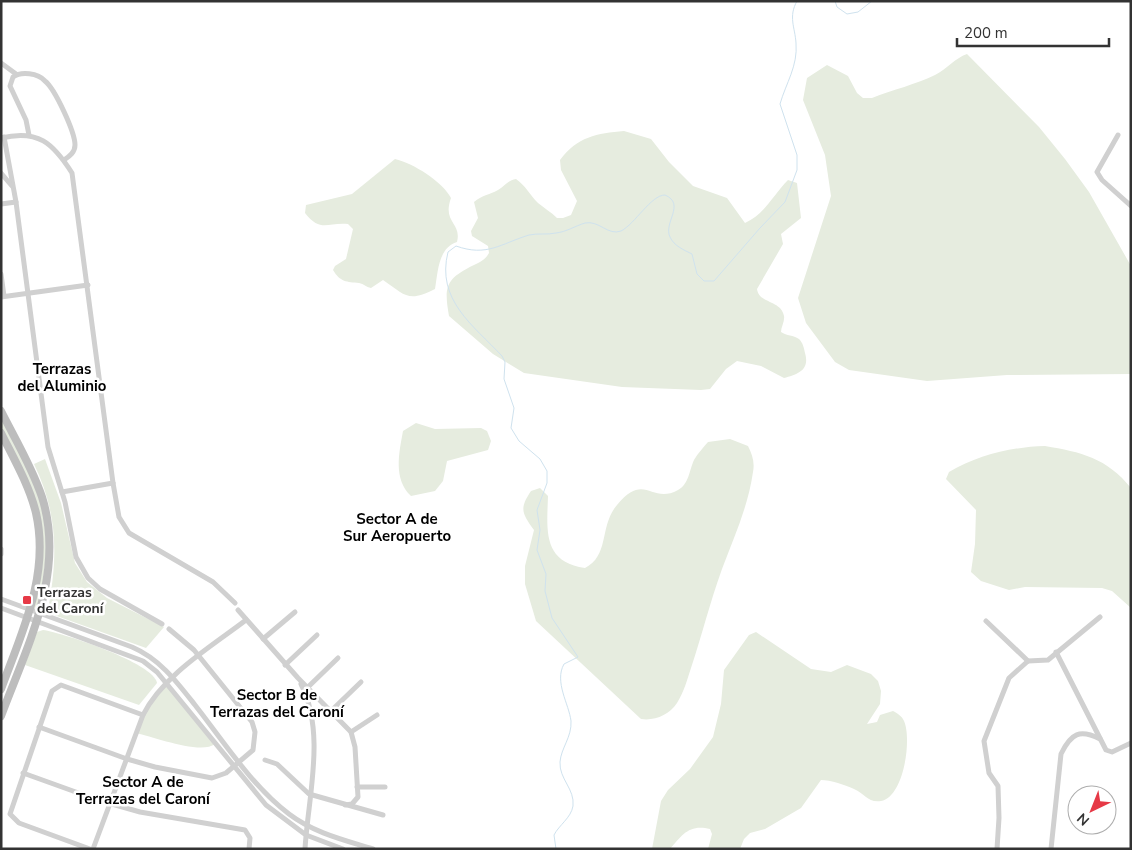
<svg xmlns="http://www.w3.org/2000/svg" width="1132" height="850" font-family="'Nunito Sans',sans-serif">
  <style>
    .green { fill: #e6ecdf }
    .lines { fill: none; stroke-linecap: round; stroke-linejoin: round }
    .stream { stroke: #cfe2ee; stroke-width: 1 }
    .street { stroke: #d0d0d0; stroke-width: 5 }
    .secondary { stroke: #bdbdbd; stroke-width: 8 }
    .poi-dot { fill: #e63946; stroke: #fff; stroke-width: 2 }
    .labels { text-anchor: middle; stroke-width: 5; stroke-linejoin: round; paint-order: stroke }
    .poi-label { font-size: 14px; font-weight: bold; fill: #333; stroke: #fff; text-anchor: start }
    .neighbourhood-label { font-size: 15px; font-weight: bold; fill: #000; stroke: #fff }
  </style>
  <rect width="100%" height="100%" fill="#fff"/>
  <g class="green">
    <path d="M967,54L1039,127L1065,159L1089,192L1131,266V374L1007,375L927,381L849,370L835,362L806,323L798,298L831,196L825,155L803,100L807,78L827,65L848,76L857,93L863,98H872C892,90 917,84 935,75C947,69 955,58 967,54Z"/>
    <path d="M624,131L651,139L669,162L693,186L727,198L745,223C765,214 773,195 788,180L797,183L801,218L781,234L783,244L757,289C759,304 781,300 784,316C785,321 781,327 781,332C787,336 793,335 799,339C803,343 804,348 805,353C810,370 798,374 784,378L761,366L737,361L726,369L710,389L701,390L622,387L524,373L493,354L449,316C444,287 445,279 474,265C480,262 485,260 489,253L488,246L472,236L471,231L478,218L474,202C482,195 489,195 498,190C505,186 508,180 516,179C525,185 530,195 538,203C544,208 551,212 557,218H563L571,215L577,201L561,170L560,160C577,137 597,133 624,131Z"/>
    <path d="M395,159C413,163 443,182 451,198C442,223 462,222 457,242C438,248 438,272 435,289C408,303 405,295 383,280L371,288C366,287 364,284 359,283C347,282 340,282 333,270L335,266L346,259L353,229L348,224C327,222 321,233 305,213L306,205L352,194Z"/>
    <path d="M1,411L34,477L49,532L39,613L30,610L37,587L36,513L1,433Z"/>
    <path d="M416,423L435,429L481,428L487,431L491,441L488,450L447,461L443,481L435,491L411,496C393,479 399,453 403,431Z"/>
    <path d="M730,439L748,446C752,454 755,462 753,472C748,507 734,537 722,569C710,602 702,635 691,668C687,680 684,692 677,703C669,715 655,721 641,719L536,621L525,584V566L534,530C522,513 519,509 531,491L540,488L548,496C547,529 542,562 585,568C610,555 599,526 617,505C645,471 651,505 678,490C689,484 689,471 694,460C698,453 703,448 708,442Z"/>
    <path d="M1045,446C1081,452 1107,458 1131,488V608L1112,591L1102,588L1025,587L1009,590L981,581L971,572L975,544L976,510L946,479L949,472C978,455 1011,447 1045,446Z"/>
    <path d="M45,459L61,503L75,563L87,582L107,598L164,627L146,648L54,615L48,610C58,556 58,514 34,464Z"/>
    <path d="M43,630C63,633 154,663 157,683L139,705L25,665L37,632Z"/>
    <path d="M756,632L811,669L831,672L847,665L871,674L878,681L881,691L880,704L867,724L877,722L880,715L893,711C897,713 902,716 904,721C912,739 904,797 881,801C868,803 865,794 854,789C846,785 830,780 821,780L801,808L765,829L750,833L744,839L740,849H708L712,834L710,829C689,824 682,835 670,849H652L661,801L668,790L690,769L713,737L721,704L724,670L749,635Z"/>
    <path d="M166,683L215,744C201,755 154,737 136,733L143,715Z"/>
  </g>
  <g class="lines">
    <g class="stream">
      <path d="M835,1L837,7L847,14L858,12L872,1"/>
      <path d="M942,1H949"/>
      <path d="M556,849L554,835C559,825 571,818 573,806C575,789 559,779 560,762C561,748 572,737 571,721C569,704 554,682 564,664L578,657L552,618L545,591L546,574L537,550L540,530L537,510L547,483V471L540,459L519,441L511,428L514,408L504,379L505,362L502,356C473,325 436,300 448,252L456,246C487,257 500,244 529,235C538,233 547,235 556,233C566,232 575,226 585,223C599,220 608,236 621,231C635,224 651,195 665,195C686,204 663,223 670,237C674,246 684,250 692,254L697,274L704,281H714L760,228L785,202L797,170V155L780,104C786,83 798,66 796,43C795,27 788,17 797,1"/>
    </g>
    <g class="street">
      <path d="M1,63L16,74"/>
      <path d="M29,135L26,120L10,86L13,77C21,71 38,73 45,81C55,89 75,132 75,145C75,152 70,156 64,160"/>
      <path d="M1118,135L1097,172L1102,180L1131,206"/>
      <path d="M4,137L16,202L48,447L65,502L76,557L88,578L100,589L162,624"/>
      <path d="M1,138C38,129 53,143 72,173L113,483L119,517L129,533L213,582L235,603"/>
      <path d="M1,173L12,186"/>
      <path d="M1,204L16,202"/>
      <path d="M1,274L4,296"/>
      <path d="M1,297L88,285"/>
      <path d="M62,492L113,483"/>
      <path d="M1,549V554"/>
      <path d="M1,599L132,647C160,659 177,682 195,705C224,742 252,786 289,814C314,833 344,840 373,849"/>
      <path d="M1,608L143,661L157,672L266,805L306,835L343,849"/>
      <path d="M238,610L298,678L351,732L355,747L358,797L352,804L345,805"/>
      <path d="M986,621L1028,661"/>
      <path d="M263,639L295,612"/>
      <path d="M1056,652L1106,750L1112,752L1131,743"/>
      <path d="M285,665L317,635"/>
      <path d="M301,684C326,733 308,797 305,849"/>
      <path d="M307,688L338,658"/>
      <path d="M331,711L361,682"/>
      <path d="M39,727L127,759L155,767L212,778L226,773L253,750L255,732L252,722L194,650L169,629"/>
      <path d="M351,732L377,715"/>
      <path d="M265,760L277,764L309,794L383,815"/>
      <path d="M23,773L98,800L140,812L245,830L250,838L249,849"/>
      <path d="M357,787H385"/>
      <path d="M90,849L19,823L10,814L52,691L61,685L143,715"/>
      <path d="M93,849L143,715C163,675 212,646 246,620"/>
      <path d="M997,849L999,818L998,786L989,773L984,741L1009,678L1028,661L1048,660L1100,617"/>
      <path d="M1051,849L1061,754C1071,733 1080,729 1100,739"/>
    </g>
    <g class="secondary">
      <path d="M1,411C15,439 32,467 42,497C66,573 27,646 1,716"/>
      <path d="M1,433C14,459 29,485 36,513C50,575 22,632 1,689"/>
    </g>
  </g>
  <rect class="poi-dot" x="22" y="595" width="10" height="10" rx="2.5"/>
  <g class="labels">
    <g class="poi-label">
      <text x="37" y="597">Terrazas<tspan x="37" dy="16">del Caroní</tspan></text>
    </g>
    <g class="neighbourhood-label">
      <text x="62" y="374">Terrazas<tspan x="62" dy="17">del Aluminio</tspan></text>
      <text x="397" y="524">Sector A de<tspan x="397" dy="17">Sur Aeropuerto</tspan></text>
      <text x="277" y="700">Sector B de<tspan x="277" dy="17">Terrazas del Caroní</tspan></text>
      <text x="143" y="787">Sector A de<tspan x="143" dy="17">Terrazas del Caroní</tspan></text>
    </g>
  </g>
  <rect width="1132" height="850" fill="none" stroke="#333333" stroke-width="5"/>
  <g transform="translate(1092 810) rotate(223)"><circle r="24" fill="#ffffff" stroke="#adadad"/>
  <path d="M0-4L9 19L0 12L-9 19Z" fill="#e63946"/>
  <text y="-8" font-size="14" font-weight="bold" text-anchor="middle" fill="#333333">N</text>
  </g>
  <path d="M957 38v8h152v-8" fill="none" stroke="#333333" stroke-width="2.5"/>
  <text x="964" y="38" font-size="15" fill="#333333" stroke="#ffffff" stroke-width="4" paint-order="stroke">200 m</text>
</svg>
